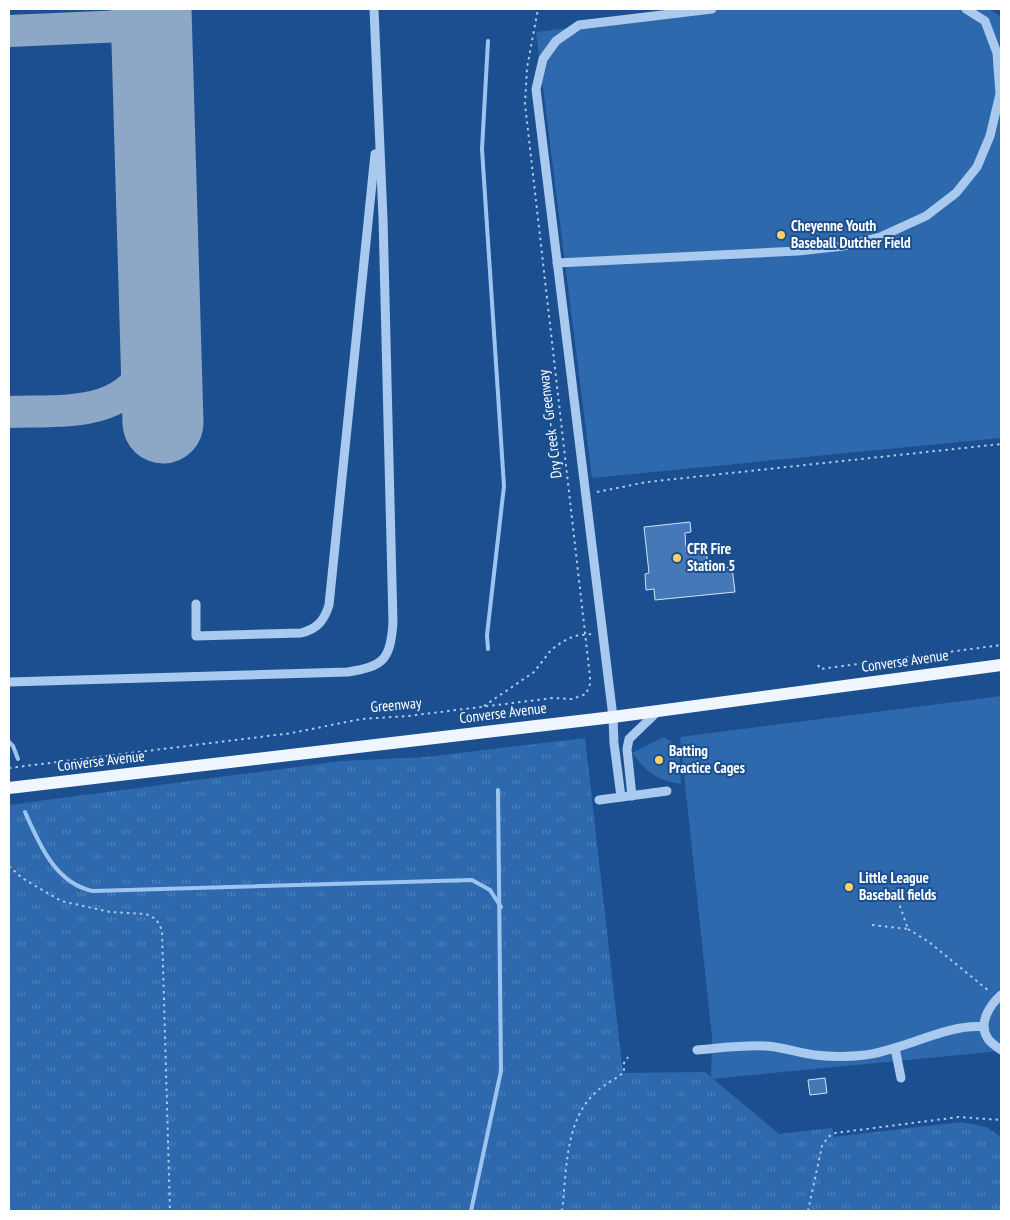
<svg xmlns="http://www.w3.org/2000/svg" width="1010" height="1220" font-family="'PT Sans Narrow',sans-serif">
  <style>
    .grass { fill: url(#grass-tufts) }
    .pitch { fill: #2e69ad }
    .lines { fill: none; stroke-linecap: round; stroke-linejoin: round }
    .stream { stroke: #9cc4f0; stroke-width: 4 }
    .taxiway { stroke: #8da7c7; stroke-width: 32 }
    .runway { stroke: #8da7c7; stroke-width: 81 }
    .building { fill: #4478b7; stroke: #cfe3fa }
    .path { stroke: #a9c9ee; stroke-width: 2; stroke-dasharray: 2.5 4; stroke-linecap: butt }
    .minor { stroke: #a9c9ee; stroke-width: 9 }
    .major { stroke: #f0f6ff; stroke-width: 12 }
    .poi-dot { fill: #ffd166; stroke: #1b4f8f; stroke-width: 2 }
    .labels { text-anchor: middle; stroke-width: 4; stroke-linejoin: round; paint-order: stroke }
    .poi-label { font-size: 15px; font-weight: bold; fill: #fff; stroke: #1b4f8f; text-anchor: start }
    .street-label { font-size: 15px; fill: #fff; stroke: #1b4f8f }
  </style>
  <defs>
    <pattern id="grass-tufts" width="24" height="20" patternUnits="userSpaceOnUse" patternTransform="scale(1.25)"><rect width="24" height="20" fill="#2e69ad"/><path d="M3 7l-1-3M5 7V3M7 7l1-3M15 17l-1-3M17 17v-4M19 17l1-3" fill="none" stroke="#4d80b9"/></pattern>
  </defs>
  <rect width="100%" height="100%" fill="#1b4f8f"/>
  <path class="grass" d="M585,738L623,1073L705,1072L779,1134L832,1128L834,1137L961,1122L986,1127L1001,1137V1211H9V805L342,761L426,757Z"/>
  <g class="pitch">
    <path d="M722,9H989L1001,17V438L592,478L536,32Z"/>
    <path d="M1001,696V1051L711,1079L712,1037L680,737Z"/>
    <path d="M664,737L679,747L681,784C658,781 646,772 632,753Z"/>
  </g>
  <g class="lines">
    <g class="stream">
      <path d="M488,649L487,635L504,486L482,149L488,41"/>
      <path d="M9,742L13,746L18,759"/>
      <path d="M25,812C39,844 56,884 93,891L472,880L490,890L501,907"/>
      <path d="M471,1211L501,1071L498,790"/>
    </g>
    <g class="taxiway">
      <path d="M9,31L124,26L141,16L146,9"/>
      <path d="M9,412C64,410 130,419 153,354C159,340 158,324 160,309"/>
    </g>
    <path class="runway" d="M151,9L163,423"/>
  </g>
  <g class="building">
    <path d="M690,522L691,532L685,533L686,552L706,550L708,565H713L714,569L732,567L735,592L655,600L654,589L646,590L645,574L649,573L644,527Z"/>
    <path d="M825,1078L827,1093L810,1095L808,1080Z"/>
  </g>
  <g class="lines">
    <g class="path">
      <path d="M597,492L647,482L1001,444"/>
      <path d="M818,665L820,669L1001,645"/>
      <path d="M484,706L534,672L551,650L562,642L574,636L592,634"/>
      <path d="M9,768L292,733L361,719L408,716L553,698L572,699L586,694L590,684V677L525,104L527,68L538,9"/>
      <path d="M9,866L22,878L61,901L110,912L146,914L156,919L162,930L170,1211"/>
      <path d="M872,925L908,929L896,895"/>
      <path d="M908,929L929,942L989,991"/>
      <path d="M562,1211C567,1172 564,1121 596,1092C604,1084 615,1080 624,1072V1063L628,1057"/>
      <path d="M808,1211L822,1146L828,1137L835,1133L959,1117L1001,1120"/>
    </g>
    <g class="minor">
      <path d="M557,263L798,251L844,246L880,237L926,216L956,193L977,167L990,136L1000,94L997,53L985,21L966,9"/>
      <path d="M196,604V636L301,633C317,629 324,621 329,605L375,154"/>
      <path d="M9,682L348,672C384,666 390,660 393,623L383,218L374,9"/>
      <path d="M632,796L627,749L629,739L658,711"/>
      <path d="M621,797L614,743L613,717L536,89L543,59L556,41L579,25L712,9"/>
      <path d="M599,800L667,791"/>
      <path d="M1001,995C991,1004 978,1022 987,1037C989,1042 997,1047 1001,1050"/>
      <path d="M895,1048L901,1078"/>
      <path d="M697,1050C720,1048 743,1045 766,1046C783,1047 799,1053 815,1055C832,1057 848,1057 865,1055C902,1051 948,1023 984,1027"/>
    </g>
    <path class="major" d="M9,788L613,717L1001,665"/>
  </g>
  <g class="poi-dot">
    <circle cx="781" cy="235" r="5"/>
    <circle cx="677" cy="558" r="5"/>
    <circle cx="659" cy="760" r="5"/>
    <circle cx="849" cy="887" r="5"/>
  </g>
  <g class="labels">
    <g class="poi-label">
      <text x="791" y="231">Cheyenne Youth<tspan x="791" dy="17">Baseball Dutcher Field</tspan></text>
      <text x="687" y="554">CFR Fire<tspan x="687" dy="17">Station 5</tspan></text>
      <text x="669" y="756">Batting<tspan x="669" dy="17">Practice Cages</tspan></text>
      <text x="859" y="883">Little League<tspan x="859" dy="17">Baseball fields</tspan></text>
    </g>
    <g class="street-label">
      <text transform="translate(550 424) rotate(-97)" y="5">Dry Creek - Greenway</text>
      <text transform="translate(905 661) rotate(-8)" y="5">Converse Avenue</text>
      <text transform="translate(396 705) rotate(-5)" y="5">Greenway</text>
      <text transform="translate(503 713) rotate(-7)" y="5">Converse Avenue</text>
      <text transform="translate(101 761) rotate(-7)" y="5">Converse Avenue</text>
    </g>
  </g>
  <rect width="1010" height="1220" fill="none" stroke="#ffffff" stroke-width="20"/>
</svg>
